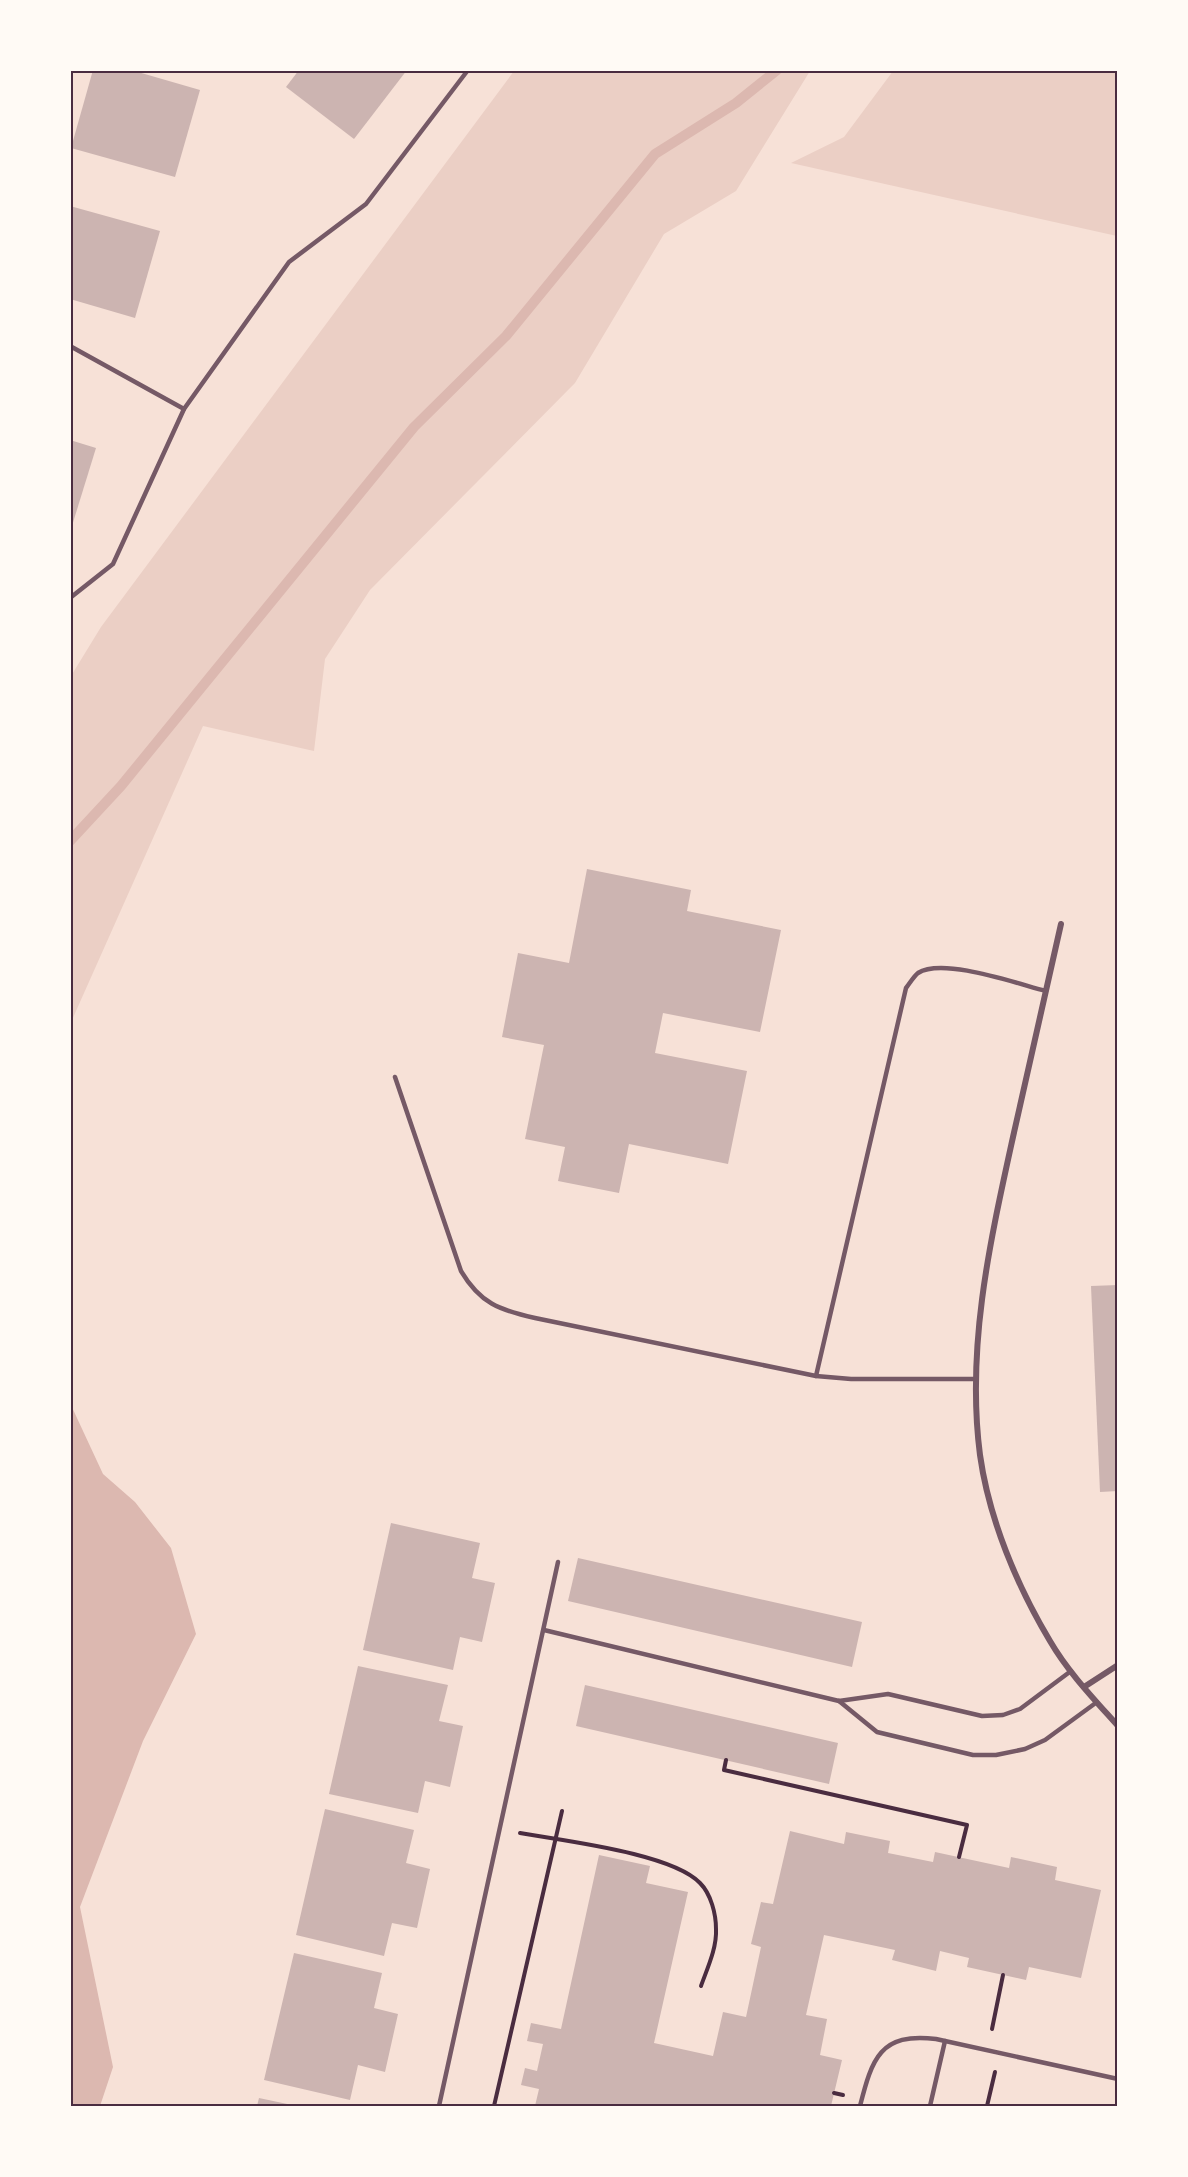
<svg xmlns="http://www.w3.org/2000/svg" width="1188" height="2177" font-family="Barlow,sans-serif">
  <style>
    .green { fill: #ebcfc5 }
    .water { fill: #dcb8b0 }
    .lines { fill: none; stroke-linecap: round; stroke-linejoin: round }
    .stream { stroke: #dcb8b0; stroke-width: 10 }
    .building { fill: #ccb4b1 }
    .path { stroke: #4a2c40; stroke-width: 4 }
    .service { stroke: #755966; stroke-width: 4.5 }
    .minor { stroke: #755966; stroke-width: 6 }
    .neatline { fill: none; stroke: #4a2c40; stroke-width: 2 }
  </style>
  <rect width="100%" height="100%" fill="#f7e1d7"/>
  <g class="green">
    <path d="M514,71H810L736,191L664,234L575,383L370,590L325,659L314,751L203,726L72,1020L71,1073V676L101,627Z"/>
    <path d="M893,71H1117V236L791,163L844,137Z"/>
  </g>
  <path class="water" d="M70,1403L103,1474L135,1502L171,1548L196,1634L143,1741L80,1907L113,2067L100,2106H70Z"/>
  <g class="lines">
    <path class="stream" d="M70,841L121,786L414,427L506,336L655,154L736,103L777,70"/>
  </g>
  <g class="building">
    <path d="M93,70H131L200,90L175,177L71,148Z"/>
    <path d="M299,70H407L354,139L286,87Z"/>
    <path d="M70,206L160,231L135,318L70,299Z"/>
    <path d="M70,440L96,448L71,529H70Z"/>
    <path d="M587,869L691,890L687,911L781,930L760,1032L663,1013L655,1053L747,1071L728,1164L629,1144L619,1193L558,1181L565,1147L525,1139L544,1045L502,1037L518,953L569,963Z"/>
    <path d="M1118,1285V1491L1100,1492L1091,1286Z"/>
    <path d="M391,1523L480,1543L472,1578L495,1583L482,1642L460,1637L453,1670L363,1650Z"/>
    <path d="M578,1558L862,1622L852,1667L568,1601Z"/>
    <path d="M358,1666L448,1685L439,1721L463,1726L450,1787L425,1781L418,1813L329,1794Z"/>
    <path d="M585,1685L838,1743L829,1784L576,1726Z"/>
    <path d="M325,1809L414,1830L406,1863L430,1869L417,1928L392,1923L384,1956L296,1935Z"/>
    <path d="M790,1831L844,1844L846,1832L890,1841L888,1853L933,1862L935,1852L1009,1868L1011,1857L1057,1867L1055,1880L1101,1890L1081,1978L1029,1967L1026,1980L967,1967L969,1958L940,1951L936,1971L892,1960L895,1950L824,1935L806,2015L827,2019L820,2055L842,2060L831,2106H535L539,2089L521,2085L525,2068L537,2071L543,2044L527,2041L531,2023L561,2029L599,1855L650,1866L646,1883L688,1892L654,2043L713,2056L723,2012L746,2017L761,1947L751,1944L761,1902L773,1904Z"/>
    <path d="M294,1953L382,1973L374,2008L398,2014L385,2072L358,2065L350,2100L264,2080Z"/>
    <path d="M259,2098L292,2105V2106H257Z"/>
  </g>
  <g class="lines">
    <g class="path">
      <path d="M726,1760L724,1770L967,1825L959,1857"/>
      <path d="M520,1833C563,1841 671,1853 700,1883C711,1894 716,1914 716,1929C717,1948 707,1969 701,1986"/>
      <path d="M992,2029L1003,1975"/>
      <path d="M834,2093L843,2095"/>
      <path d="M494,2106L562,1811"/>
      <path d="M987,2106L995,2072"/>
    </g>
    <g class="service">
      <path d="M70,346L184,409"/>
      <path d="M70,598L113,564L184,409L289,262L366,204L468,70"/>
      <path d="M395,1077L461,1271C480,1303 499,1310 535,1318L816,1376L851,1379H975"/>
      <path d="M816,1376L906,988C910,983 914,976 918,973C943,957 1018,984 1046,991"/>
      <path d="M544,1630L839,1701L888,1694L982,1716L1003,1715L1020,1709L1071,1671"/>
      <path d="M839,1701L877,1732L973,1755H996L1025,1749L1045,1740L1097,1702"/>
      <path d="M439,2106L558,1562"/>
      <path d="M860,2106C872,2059 880,2032 936,2039L1118,2079"/>
      <path d="M930,2106L945,2041"/>
    </g>
    <g class="minor">
      <path d="M1061,924C1045,995 1029,1066 1013,1137C990,1242 966,1347 980,1455C989,1519 1017,1586 1050,1641C1068,1672 1094,1699 1118,1726"/>
      <path d="M1084,1687L1118,1665"/>
    </g>
  </g>
  <rect width="1188" height="2177" fill="none" stroke="#fffaf5" stroke-width="144"/>
  <rect x="72" y="72" width="1044" height="2033" class="neatline"/>
</svg>
